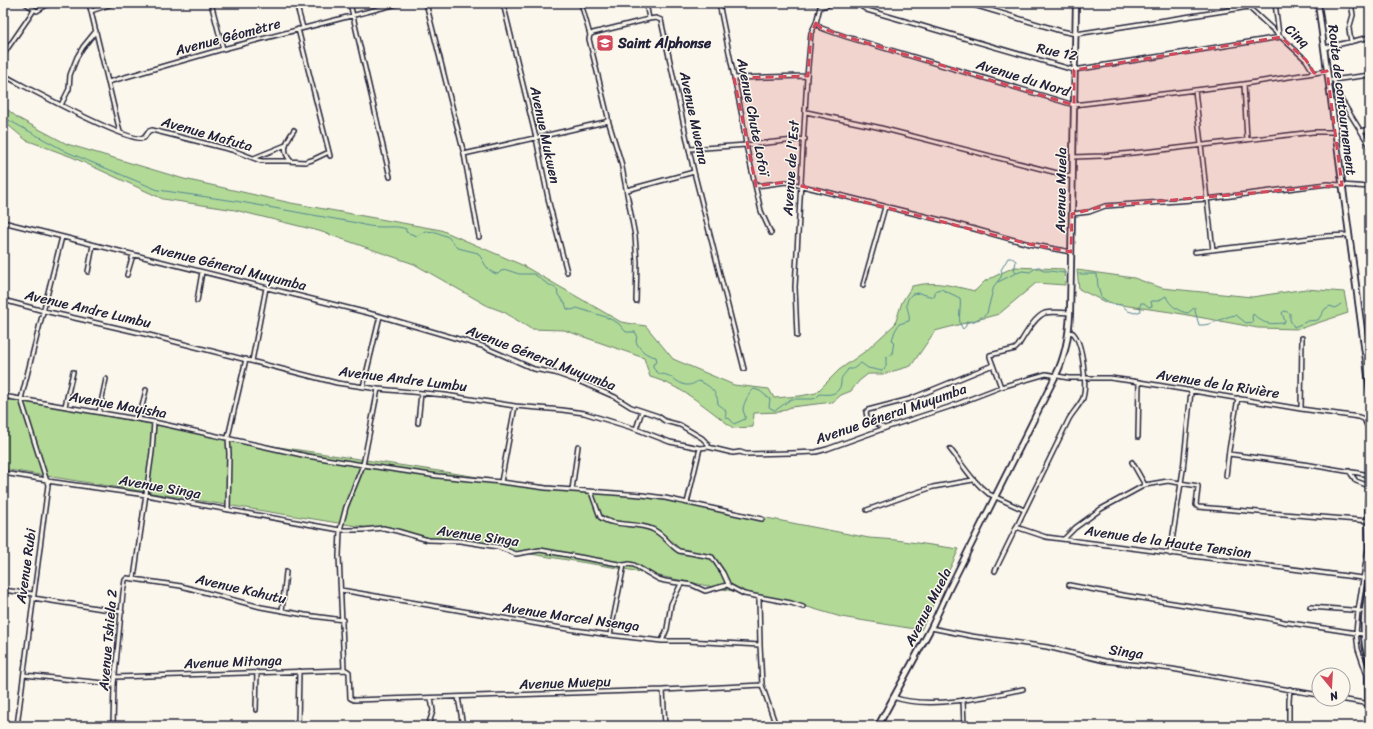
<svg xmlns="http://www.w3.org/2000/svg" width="1373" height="729" viewBox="0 0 1373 729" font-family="Sriracha,sans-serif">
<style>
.green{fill:#b2da96;stroke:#6a7e68}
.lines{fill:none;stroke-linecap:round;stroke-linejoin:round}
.stream{stroke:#568696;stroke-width:1}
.street-casing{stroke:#22223b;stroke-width:6}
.secondary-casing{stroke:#22223b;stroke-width:8}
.street{stroke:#fbf7ec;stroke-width:3}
.secondary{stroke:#fbf7ec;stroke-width:4.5}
.marked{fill:#d1495b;fill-opacity:0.2;stroke:#d1495b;stroke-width:3;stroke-dasharray:8 5;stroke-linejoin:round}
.labels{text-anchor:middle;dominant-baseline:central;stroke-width:3;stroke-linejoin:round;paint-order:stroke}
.street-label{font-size:14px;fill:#22223b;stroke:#fbf7ec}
.poi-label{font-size:14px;font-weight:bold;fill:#22223b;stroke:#fbf7ec;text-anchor:start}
</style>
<rect width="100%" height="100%" fill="#fbf7ec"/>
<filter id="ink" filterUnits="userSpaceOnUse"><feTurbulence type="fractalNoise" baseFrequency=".025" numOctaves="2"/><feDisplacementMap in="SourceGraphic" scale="8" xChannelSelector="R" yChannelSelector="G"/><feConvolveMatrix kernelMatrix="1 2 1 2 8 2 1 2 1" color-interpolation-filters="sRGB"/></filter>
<g filter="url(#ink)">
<!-- green -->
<path class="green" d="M3 106 18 118 67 144 184 179 291 203 441 230 522 265 621 322 646 326 673 359 734 385 769 389 774 398 800 396 816 393 839 370 867 350 895 324 902 302 912 286C938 280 951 286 975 291L985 281 1014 267 1064 269 1065 285 1036 283 999 314 935 331 911 366 883 374H868L859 381 851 391 841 395 833 402 791 407 779 412 754 413 753 427 733 428C708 409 682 386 650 377L644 358 564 330 531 329 504 312 488 306 414 264 319 231 235 210 163 199 72 157 26 140 3 121Z
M1077 270 1134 278 1162 288 1252 297 1306 289 1344 292 1348 313 1299 329 1258 328 1171 312 1107 303 1079 289Z
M3 397 279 447 505 481 669 499 869 538 896 540 959 549 921 630 841 617 801 605 630 570 3 469Z"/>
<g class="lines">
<!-- stream -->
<path class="stream" d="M3 117 67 152 158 190 235 201 357 223C365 226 374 227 383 227 391 227 398 226 406 229V232L417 236 425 231 436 232 448 237 458 248 478 253C484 261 487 273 498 274L501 271 507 270 519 274H534L546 283 557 289 558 295 565 303 567 309 572 310 577 308 606 317 618 323 626 332H635L637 335 636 342C641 351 646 355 656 357L657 362 653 364V368C662 378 661 372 669 376 680 382 685 390 698 381 708 384 718 392 718 404 723 408 728 409 725 417L730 419 734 424 745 419C746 414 743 414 743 409 744 402 749 393 754 389L760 391 770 399 769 407 774 410H776L791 399H813L816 398 820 394C830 395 838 395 841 384 841 381 841 379 842 377 844 374 847 372 848 369H853L861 363 868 368 882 371 886 367V358L892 354 894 341 892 340 895 331 899 324 909 321C911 310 901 305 912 294L919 293 933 297 935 296V291L937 290 941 289 960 298C962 308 956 321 963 329L966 326V321L973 322C977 318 983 318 987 313L994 286 1001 277 1002 272 1001 270 1008 258H1012L1016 261 1014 272 1017 273 1022 271 1030 272 1037 267H1040L1043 271C1051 270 1058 273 1066 273
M1079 274H1097L1098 287 1101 297 1112 304 1122 305 1128 311 1135 313 1141 311 1140 306 1141 303H1144L1149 307 1152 306 1151 301H1158L1166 296C1169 305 1179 312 1188 313L1195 307V311L1199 325C1213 326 1221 317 1236 315L1246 323 1253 322 1252 317 1253 314C1265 325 1268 324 1284 323L1285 321 1282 313 1284 311 1290 313V320L1294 327 1308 321 1318 320 1325 309 1330 306 1335 308 1341 304
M998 282 1016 273"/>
<!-- street casing -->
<g class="street-casing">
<path id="street" d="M25 3 37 11 50 3
M89 3 120 132
M211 3 223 49
M296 3 303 28
M350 3 390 177
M426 3 464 154 479 237
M503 3 536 138 549 203 567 272
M581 3 590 35 589 39 608 117V120L621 162 635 236 637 262 636 301
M646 3 649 19
M719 3 742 116 746 145 761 211 771 233
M806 3H821
M861 3 862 7 867 10 1074 70 1281 37
M967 3 1061 31 1076 34 1249 7
M1244 3 1306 60 1314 73
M1275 3 1279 35
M646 4 716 3
M820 7 834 3
M91 11 115 3
M816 23 821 28 847 37 1074 105 1244 84 1327 71
M298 29 330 156
M590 35 593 33 649 19 656 18 661 20 694 172 744 369
M1351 42 1349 29 1353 15 1351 3
M1324 48 1370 37
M3 55 34 10
M3 75C23 85 129 144 144 138L149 131 152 130 232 150 261 161H286L305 162 312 160 329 152
M734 78 805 76 807 77
M1334 79 1337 93 1370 146
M1332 80 1370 75
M108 82 223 49 401 3
M1244 84 1247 140
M61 105 69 89 70 75 77 57 83 47 96 31
M806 112 877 127 1073 177
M1361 131 1370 129
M690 149 746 145 805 139
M464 154 605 122 608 120
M1073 157 1102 156 1153 151 1313 132H1335
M254 158 286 145
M290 160C281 150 287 140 294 130
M756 186 786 182 949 222 1029 244 1071 252
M627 190 694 172
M1072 214 1089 212 1105 206 1207 199 1195 90
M3 222 380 316 482 346 534 369 555 373 583 383 615 397 631 407 658 416 665 421 680 425 702 438 708 444V447L733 453 740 452 746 454 791 453 816 452 827 449 891 426 949 407 1001 387 1046 374 1069 378H1110L1139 382 1301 409 1359 417 1364 419 1368 428 1370 429
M1213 250 1207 199 1327 184 1370 187
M1195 252 1327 236 1349 235
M88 272 93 245
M127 275 133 255
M863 285 885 207
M3 300 44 311 145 334 337 383 378 389 445 395 515 406 562 410 584 413 636 429 670 442 700 448 708 447
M197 301 202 272
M797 336 795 287 807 77 811 33 816 23 821 3
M252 361 266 288
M363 387 380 316
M1001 387 990 357V355L1015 349 1018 346C1024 337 1034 317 1045 313 1053 311 1062 313 1070 313
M3 396 154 422 307 456 363 465 438 476 501 482 546 488 642 495 665 498 762 519
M65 406 73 372
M1301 409 1302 338
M99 412 106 379
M139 419 146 390
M418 423 421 393
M884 428 867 417 866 412 868 410 910 399 993 365
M1368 428 1370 445
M636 429 642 411
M1138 437 1139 382
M950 449C963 465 972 481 989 494L1024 510
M1229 454 1310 465 1370 475
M1132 462 1145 485
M1349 471 1356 481 1369 486
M3 473 47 480
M1226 476 1229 450 1238 398
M47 481 146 495 340 530H363L383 528 397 531 428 540 460 541 498 547 516 554 540 550 624 565 629 564 634 565 658 579 665 581 692 585 705 591 727 585 744 594 791 603 803 607
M501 482 515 406
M572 490 578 446
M591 492 600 517C613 527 637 522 652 529 664 534 669 545 679 551L712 557 723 573 729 586
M687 503 700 448
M228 510 229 454 228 437 246 359
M867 510 909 495 933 487 973 480
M1016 527 1046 537 1370 579
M1064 539 1075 528 1101 509 1145 485 1168 481 1198 486V488L1196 505 1198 507 1370 521
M1170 554 1183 470 1191 391
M995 571 1069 419C1073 412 1080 405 1083 398 1087 384 1083 343 1073 333L1069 332
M134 578 152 452 154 422
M1069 585 1122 595 1267 618 1284 622 1363 634
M3 590 33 594
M341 590 561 628 610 635 662 641H687L760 645
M33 598 122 612
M759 598 760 645 762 685 776 726
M1310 607 1365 611
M282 611 286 572
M931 628 971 636 1047 647 1105 661 1172 669 1319 695
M610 635 624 565
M662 641 667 629 671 604 681 584
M344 669 339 556 340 530 346 507 363 465 378 389
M24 675 114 684
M1367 675 1358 649 1356 633 1358 611 1368 548 1367 504 1370 472
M115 677 346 670 349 672 350 698 354 700 663 690 762 685
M663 690 665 726
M458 697 463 726
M893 697C927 710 988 697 1023 689
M1340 699 1370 704
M963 700 964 726
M256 710 257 672
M17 726 48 485 21 399 62 237
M113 726 114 684 123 593 125 580 127 578 181 586 261 607 305 615 343 620
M298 726 299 671
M428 726 433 711 431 698
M1289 726V701L1290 689
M1368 726 1367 678V675L1370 673"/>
</g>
<!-- secondary casing -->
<g class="secondary-casing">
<path id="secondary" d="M1318 3 1370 390
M1370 580C1365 608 1359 635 1370 663
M878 726 931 628 949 589 1056 375C1066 355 1069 335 1070 313L1076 3"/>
</g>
<!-- street -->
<use href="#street" class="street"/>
<!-- secondary -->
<use href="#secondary" class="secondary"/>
</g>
</g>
<!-- marked area -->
<path class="marked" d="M816 23 821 28 847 37 1074 105V70L1281 37 1306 60 1314 73 1327 71 1342 185 1105 206 1072 214 1071 252 1029 244 786 182 756 186 734 78 808 76 811 33Z"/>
<!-- icons -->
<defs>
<g id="school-square" transform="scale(0.9)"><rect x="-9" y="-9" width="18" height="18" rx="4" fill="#d1495b" stroke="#fbf7ec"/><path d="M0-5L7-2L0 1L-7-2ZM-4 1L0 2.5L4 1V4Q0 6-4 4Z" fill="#fff"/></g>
</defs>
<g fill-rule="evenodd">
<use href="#school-square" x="605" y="43"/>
</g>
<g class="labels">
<!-- street labels -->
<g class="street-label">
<text transform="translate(1297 36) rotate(42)">Cinq</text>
<text transform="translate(228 37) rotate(-15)">Avenue Géomètre</text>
<text transform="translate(1057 52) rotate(12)">Rue 12</text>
<text transform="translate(1023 78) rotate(17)">Avenue du Nord</text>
<text transform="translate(1342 100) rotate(83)">Route de contournement</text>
<text transform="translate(753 117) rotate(79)">Avenue Chute Lofoï</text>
<text transform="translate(694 118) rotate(78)">Avenue Mwema</text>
<text transform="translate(207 134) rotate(16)">Avenue Mafuta</text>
<text transform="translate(545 135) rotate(78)">Avenue Mukwen</text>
<text transform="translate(791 168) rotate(-86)">Avenue de l'Est</text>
<text transform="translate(1061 190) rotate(-89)">Avenue Muela</text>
<text transform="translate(229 267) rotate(14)">Avenue Géneral Muyumba</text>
<text transform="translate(88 309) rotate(13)">Avenue Andre Lumbu</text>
<text transform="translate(541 358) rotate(21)">Avenue Géneral Muyumba</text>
<text transform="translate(403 379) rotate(7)">Avenue Andre Lumbu</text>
<text transform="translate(1218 384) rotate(9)">Avenue de la Rivière</text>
<text transform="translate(118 405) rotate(10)">Avenue Mayisha</text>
<text transform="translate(891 414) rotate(-19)">Avenue Géneral Muyumba</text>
<text transform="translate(160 487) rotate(10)">Avenue Singa</text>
<text transform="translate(478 536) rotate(8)">Avenue Singa</text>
<text transform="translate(1168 542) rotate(8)">Avenue de la Haute Tension</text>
<text transform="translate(26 566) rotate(-82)">Avenue Rubi</text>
<text transform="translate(241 589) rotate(13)">Avenue Kahutu</text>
<text transform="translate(928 607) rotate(-63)">Avenue Muela</text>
<text transform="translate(571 617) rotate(8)">Avenue Marcel Nsenga</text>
<text transform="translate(108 640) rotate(-85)">Avenue Tshiela 2</text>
<text transform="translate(1126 652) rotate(8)">Singa</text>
<text transform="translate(233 662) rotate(-2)">Avenue Mitonga</text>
<text transform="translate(565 683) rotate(-2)">Avenue Mwepu</text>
</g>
<!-- poi labels -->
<g class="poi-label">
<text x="618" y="43">Saint Alphonse</text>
</g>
</g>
<!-- margin -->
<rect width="1373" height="729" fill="none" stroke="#fbf7ec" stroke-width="16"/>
<rect x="8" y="8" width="1357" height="713" fill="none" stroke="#22223b" stroke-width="1.5" filter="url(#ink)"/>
<!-- north arrow -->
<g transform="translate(1331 687) rotate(162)"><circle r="19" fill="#fbf7ec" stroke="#a4a2a5"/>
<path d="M0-3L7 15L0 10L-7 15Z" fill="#d1495b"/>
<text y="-6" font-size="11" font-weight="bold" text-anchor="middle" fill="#22223b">N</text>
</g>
</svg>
